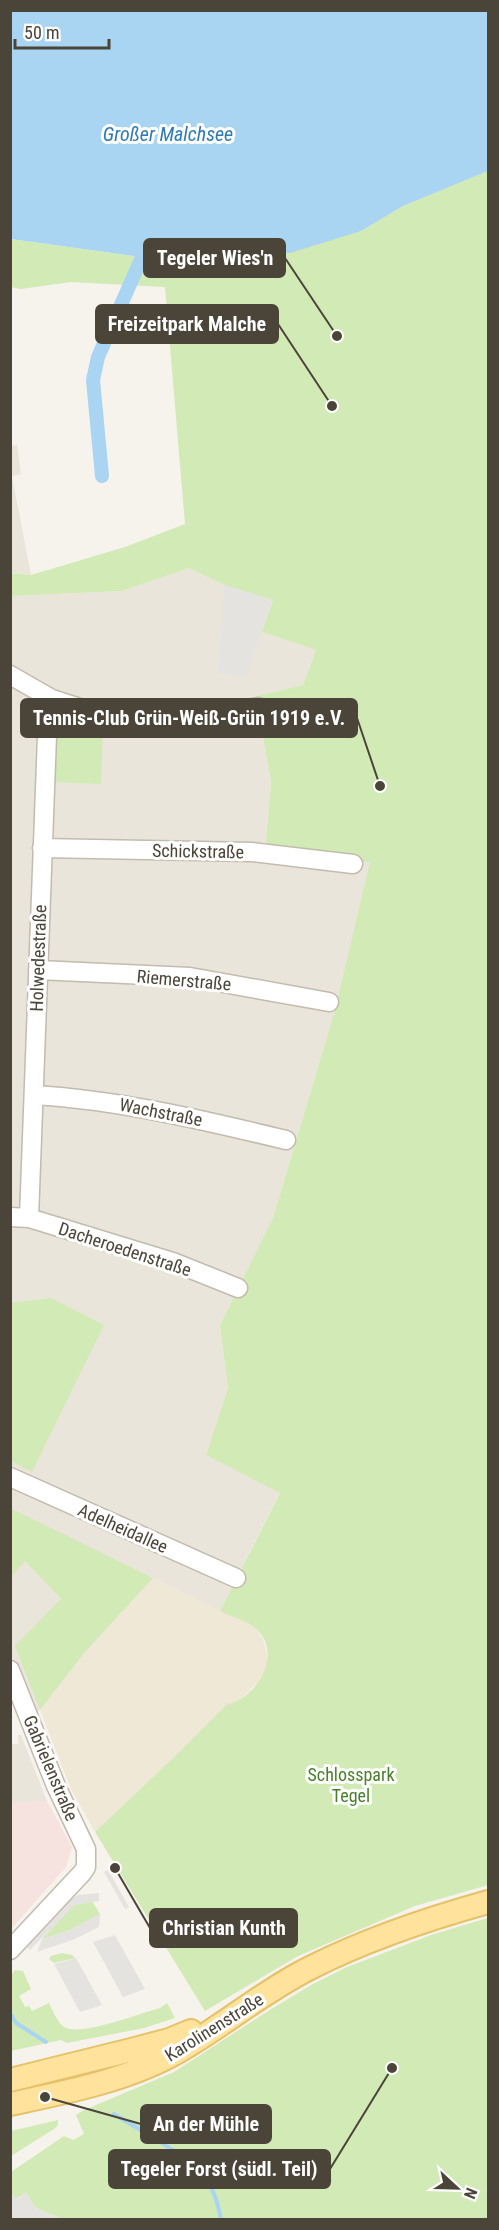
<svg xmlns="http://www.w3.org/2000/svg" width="499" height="2230" viewBox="0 0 499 2230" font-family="'Roboto Condensed',sans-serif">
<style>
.residential{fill:#eae5da}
.education{fill:#efe8d6}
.medical{fill:#f6e3e0}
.green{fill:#d2eab5}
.parking{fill:#e5e3e0}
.water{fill:#a9d4f2}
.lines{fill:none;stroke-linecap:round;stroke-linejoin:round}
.stream{stroke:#a9d4f2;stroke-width:4}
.canal{stroke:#a9d4f2;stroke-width:14}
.minor-casing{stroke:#c2bbae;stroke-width:21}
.major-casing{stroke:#e6c16a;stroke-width:26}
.minor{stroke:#fff;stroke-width:18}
.major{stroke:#ffe39c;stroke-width:22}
.labels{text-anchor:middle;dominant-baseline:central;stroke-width:6;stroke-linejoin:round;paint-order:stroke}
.street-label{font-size:18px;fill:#4b4439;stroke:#fff}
.park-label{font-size:18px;fill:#4a7f2a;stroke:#fff}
.water-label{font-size:20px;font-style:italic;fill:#2e7ab2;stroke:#fff}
.leader{fill:none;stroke:#4b4439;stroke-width:2}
.callout-dot{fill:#4b4439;stroke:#fff;stroke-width:2}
.callout{fill:#4b4439;stroke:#4b4439;stroke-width:2}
.callout-label{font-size:20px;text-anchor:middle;font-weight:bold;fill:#fff}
</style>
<rect width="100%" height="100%" fill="#f6f3ec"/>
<!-- residential -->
<path class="residential" d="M17 445 21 474 12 476 31 575 11 573 10 446Z
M189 568 224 585 273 600 262 632 316 650 303 685 256 696 271 782 265 851 371 861 335 1010 273 1218 220 1325 228 1388 206 1455 280 1492 220 1611 153 1578 85 1652 38 1712 29 1716 11 1670V596L122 591Z
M18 1735H21L47 1801 11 1803V1744H18Z"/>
<!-- education -->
<path class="education" d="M153 1578 254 1626 263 1639 267 1654 268 1667 262 1679 236 1703 226 1705 172 1759 95 1832 71 1789 40 1710 85 1652Z"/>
<!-- medical -->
<path class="medical" d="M47 1801 72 1847 66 1867 11 1929V1803Z"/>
<!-- green -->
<path class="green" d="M488 171V1885L415 1906 298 1956 205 2011 95 1832 172 1759 226 1705C258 1698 285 1652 254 1627 245 1620 230 1616 220 1611L280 1493 206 1455 228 1388 220 1325 273 1218 335 1010 370 862 265 852 271 782 256 696 303 685 316 650 262 632 273 600 224 585 189 568 122 591 11 596V573L31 575 125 547 185 524 165 287 71 282 21 289 11 287 10 239 163 260 210 255 361 231 403 206Z
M57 711 65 712 67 717 103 725 101 784 52 782 54 715Z
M51 1298 104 1325 32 1472 11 1461V1303Z
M10 1508 153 1578 85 1652 40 1710 15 1646 61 1599 25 1561 11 1576Z
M92 1901 100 1914 68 1931 42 1939 70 1908 75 1904Z
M488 1918V2219H62L36 2208 26 2193 15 2199 11 2192V2172L64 2136 73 2140 84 2134 76 2115 82 2111 174 2072 265 2013 311 1985 347 1967 434 1934Z
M62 1953 72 1955 75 1958 54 1963 49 1959 51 1956Z
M15 1970 23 1971 31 1989 19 1996 25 2007 29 2006 32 2011 49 2003C53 2011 57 2022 64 2027 80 2037 141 2013 160 2008L167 2003 175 2018 144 2028 67 2043 61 2040 11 2051V1975Z
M58 2120V2125L54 2129 11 2156V2131Z"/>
<!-- parking -->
<path class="parking" d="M224 585 273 600 246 677 218 673Z
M108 1870 129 1907 125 1909 104 1872Z
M99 1893V1901L75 1905 30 1950 27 1947 70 1900 78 1895Z
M100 1914 99 1927 73 1940 37 1952 42 1939 68 1931Z
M115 1935 145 1989 123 1997 93 1942Z
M76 1958 102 2005 80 2012 54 1964Z
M10 2192 16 2199 26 2193 36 2208 62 2219H11Z"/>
<!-- water -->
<path class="water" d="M10 11H488V171L403 206 361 231 290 253 210 255 163 260 11 239Z"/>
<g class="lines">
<!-- stream -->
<path class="stream" d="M10 2013 16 2023 46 2042
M114 2114C142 2132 181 2151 203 2176 214 2188 218 2204 221 2220"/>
<!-- canal -->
<path class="canal" d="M102 476 93 380 98 357 142 257"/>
<!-- minor casing -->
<g class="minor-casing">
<path id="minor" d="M10 675 52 699 80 708 110 715 195 719 258 707
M42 848 252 852 353 864
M38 970 190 977 329 1002
M34 1095C119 1100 203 1120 286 1140
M10 1217 29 1218 173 1262 238 1288
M29 1218 48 709 52 699
M10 1477 236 1578
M10 1670 56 1786 86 1849V1867L82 1873 10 1950"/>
</g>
<!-- major casing -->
<g class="major-casing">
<path id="major" d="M10 2080 131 2050 169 2040 191 2031
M10 2104C67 2092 129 2080 179 2051 224 2025 264 1991 310 1968 367 1939 427 1919 488 1902"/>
</g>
<!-- minor -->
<use href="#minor" class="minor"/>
<!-- major -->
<use href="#major" class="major"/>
</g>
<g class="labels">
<!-- street labels -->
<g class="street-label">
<text transform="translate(198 851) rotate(1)">Schickstraße</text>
<text transform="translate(38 958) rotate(-88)">Holwedestraße</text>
<text transform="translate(184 980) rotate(5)">Riemerstraße</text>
<text transform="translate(161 1112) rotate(11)">Wachstraße</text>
<text transform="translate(125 1249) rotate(18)">Dacheroedenstraße</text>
<text transform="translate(123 1528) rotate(24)">Adelheidallee</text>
<text transform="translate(51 1768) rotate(67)">Gabrielenstraße</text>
<text transform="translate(214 2027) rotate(-32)">Karolinenstraße</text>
</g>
<!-- park labels -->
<g class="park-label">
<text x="351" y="1774">Schlosspark<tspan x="351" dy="21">Tegel</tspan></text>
</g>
<!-- water labels -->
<g class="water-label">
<text x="168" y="134">Großer Malchsee</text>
</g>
</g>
<!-- callouts -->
<path class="leader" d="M337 336L285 258M332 406L278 324M380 786L357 718M115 1868L150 1928M45 2097L141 2124M392 2068L330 2169"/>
<g class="callout-dot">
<circle cx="337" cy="336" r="6"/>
<circle cx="332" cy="406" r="6"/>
<circle cx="380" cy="786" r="6"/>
<circle cx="115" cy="1868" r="6"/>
<circle cx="45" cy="2097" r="6"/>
<circle cx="392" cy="2068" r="6"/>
</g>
<g class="callout">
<rect x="144" y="239" width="141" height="38" rx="6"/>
<rect x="96" y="305" width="182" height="38" rx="6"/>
<rect x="21" y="699" width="336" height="38" rx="6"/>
<rect x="150" y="1909" width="147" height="38" rx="6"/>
<rect x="141" y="2105" width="130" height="38" rx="6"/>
<rect x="109" y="2150" width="221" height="38" rx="6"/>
</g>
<g class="callout-label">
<text x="215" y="265">Tegeler Wies'n</text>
<text x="187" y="331">Freizeitpark Malche</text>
<text x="189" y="725">Tennis-Club Grün-Weiß-Grün 1919 e.V.</text>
<text x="224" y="1935">Christian Kunth</text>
<text x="206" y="2131">An der Mühle</text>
<text x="219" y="2176">Tegeler Forst (südl. Teil)</text>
</g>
<!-- border -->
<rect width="499" height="2230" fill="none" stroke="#4b4439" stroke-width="24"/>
<!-- north arrow -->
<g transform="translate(457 2188) rotate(112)" stroke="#ffffff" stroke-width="4.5" paint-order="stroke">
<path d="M0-4.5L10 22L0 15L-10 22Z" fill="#4b4439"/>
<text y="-9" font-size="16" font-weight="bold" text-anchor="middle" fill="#4b4439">N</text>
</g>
<!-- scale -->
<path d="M15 39v9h94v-9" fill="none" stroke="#4b4439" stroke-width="3"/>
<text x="24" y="39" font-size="18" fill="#4b4439" stroke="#ffffff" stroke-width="4.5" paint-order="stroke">50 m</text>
</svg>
